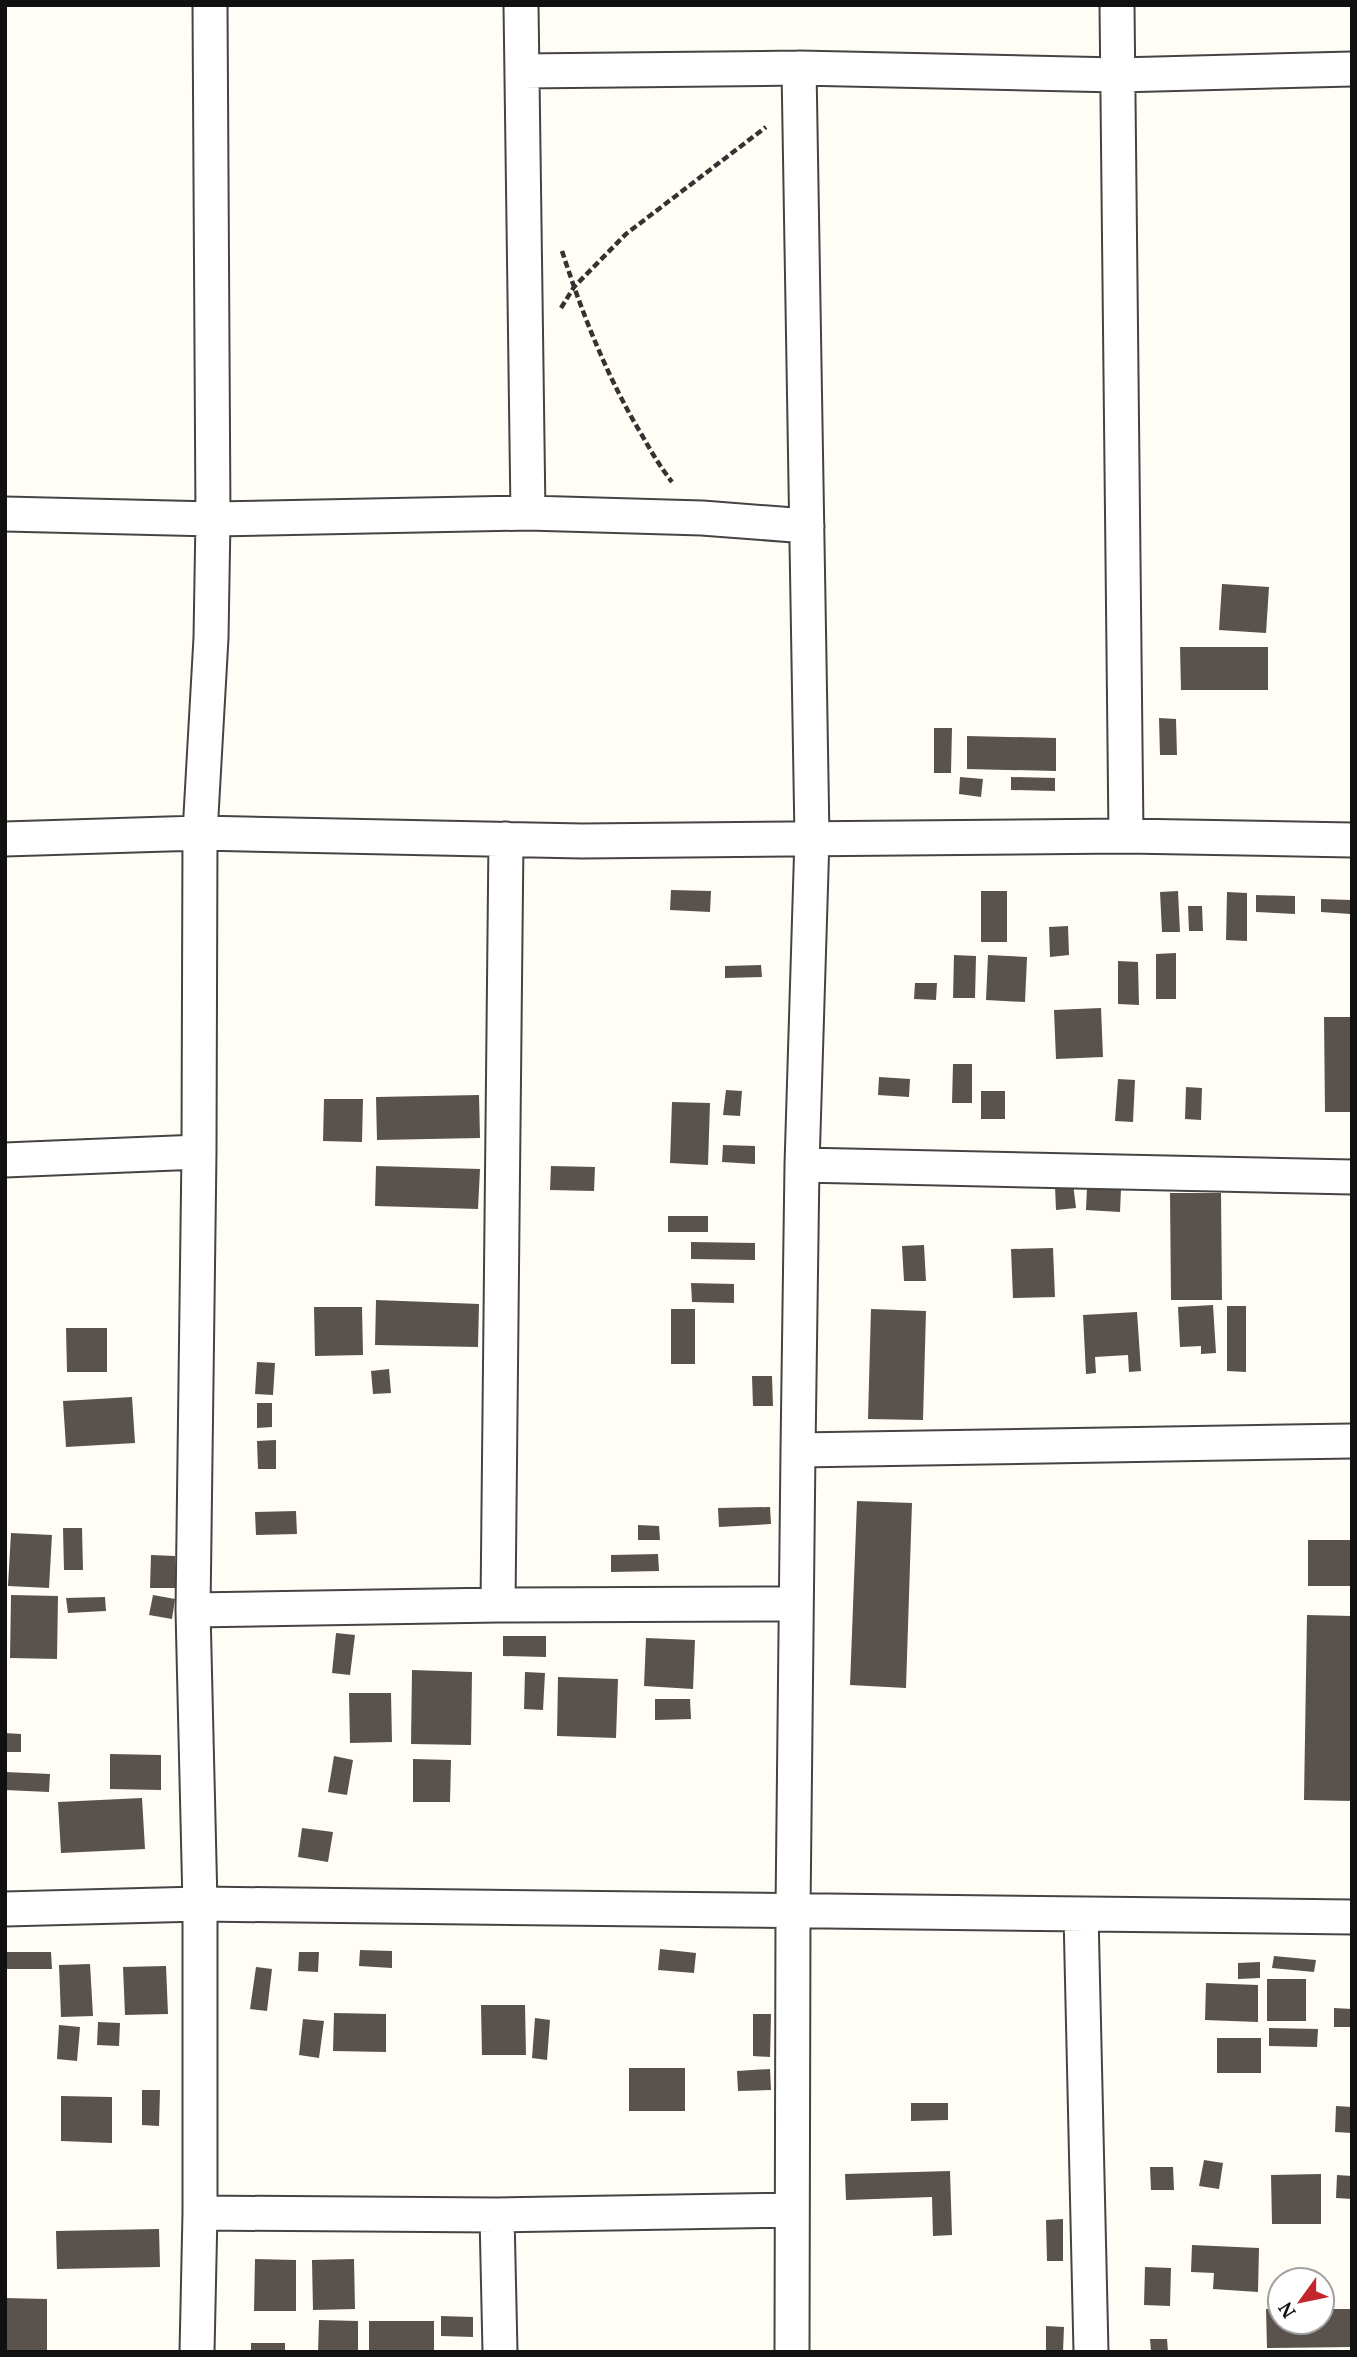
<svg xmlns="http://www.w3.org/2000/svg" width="1357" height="2357" viewBox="0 0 1357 2357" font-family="'PT Serif',serif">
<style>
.building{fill:#5a524d}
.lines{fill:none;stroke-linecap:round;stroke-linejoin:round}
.minor-casing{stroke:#444;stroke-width:37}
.path{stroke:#333;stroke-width:4.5;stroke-dasharray:7 3.5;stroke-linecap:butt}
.minor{stroke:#fff;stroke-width:33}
</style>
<rect width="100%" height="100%" fill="#fffdf5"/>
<!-- building -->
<path class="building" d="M1222 584 1269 587 1266 633 1219 630Z
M1180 647H1268V690H1181Z
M1159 718 1176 719 1177 755H1160Z
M934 728H952L951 773H934Z
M967 736 1056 738V771L967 769Z
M960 777 983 779 981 797 959 794Z
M1011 777 1055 778V791L1011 790Z
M671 890 711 891 710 912 670 910Z
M981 891H1007V942H981Z
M1178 891 1180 932H1162L1160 892Z
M1227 892 1247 893V941L1226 940Z
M1256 895 1295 896V914L1256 912Z
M1321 899 1351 900 1350 914 1321 912Z
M1188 906H1202L1203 931H1189Z
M1068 926 1069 955 1050 957 1049 927Z
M1176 953V999H1156V954Z
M954 955 976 956 975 998H953Z
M988 955 1027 957 1025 1002 986 1000Z
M1118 961 1138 962 1139 1005 1118 1004Z
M761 965 762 977 725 978V966Z
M915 983H937L936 1000 914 999Z
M1101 1008 1103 1057 1056 1059 1054 1010Z
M1324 1017H1352V1112H1325Z
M953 1064H972V1103H952Z
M879 1077 910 1079 909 1097 878 1095Z
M1118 1079 1135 1080 1133 1122 1115 1121Z
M1186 1087 1202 1088 1201 1120 1185 1119Z
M726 1090 742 1091 740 1116 723 1115Z
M981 1091H1005V1119H981Z
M479 1095 480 1138 377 1140 376 1097Z
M324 1099H363L362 1142 323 1141Z
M672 1102 710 1103 708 1165 670 1163Z
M723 1145 755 1146V1164L722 1162Z
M376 1166 480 1169 478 1209 375 1206Z
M551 1166 595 1167 594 1191 550 1190Z
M1073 1184 1076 1208 1056 1210 1055 1186Z
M1087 1187 1121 1189 1120 1212 1086 1210Z
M1170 1193H1221L1222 1300H1171Z
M668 1216H708V1232H668Z
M691 1242 755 1243V1260L691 1259Z
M924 1245 926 1281H904L902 1246Z
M1053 1248 1055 1297 1013 1298 1011 1249Z
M691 1283 734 1284V1303L692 1302Z
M376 1300 479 1304 478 1347 375 1345Z
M1213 1305 1216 1353 1201 1354V1346L1180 1347 1178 1307Z
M1227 1306H1246V1372L1227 1371Z
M314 1307H362L363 1355 315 1356Z
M671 1309H695V1364H671Z
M871 1309 926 1311 923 1420 868 1419Z
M1137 1312 1141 1371 1129 1372 1128 1355 1095 1357 1096 1373 1086 1374 1083 1315Z
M66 1328H107V1372H67Z
M257 1362 275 1363 273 1395 255 1394Z
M389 1369 391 1393 373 1394 371 1371Z
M752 1376H772L773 1406H753Z
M132 1397 135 1443 66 1447 63 1401Z
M257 1403H272V1427L257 1428Z
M276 1440V1469H258L257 1441Z
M857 1501 912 1503 906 1688 850 1685Z
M770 1507 771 1524 719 1527 718 1508Z
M296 1511 297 1534 256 1535 255 1512Z
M638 1525 659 1526 660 1540H638Z
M63 1528H82L83 1570H64Z
M11 1533 52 1535 49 1588 8 1586Z
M1308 1540H1352V1586H1308Z
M658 1554 659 1571 611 1572V1555Z
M151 1555 175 1556V1588H150Z
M11 1595 58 1596 57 1659 10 1658Z
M153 1595 175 1599 172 1619 149 1615Z
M105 1597 106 1611 68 1613 66 1598Z
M1307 1615 1352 1616V1801L1304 1800Z
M336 1633 355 1635 350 1675 332 1673Z
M503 1636H546V1657L503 1656Z
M646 1638 695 1640 693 1689 644 1686Z
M412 1670 472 1672 471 1745 411 1744Z
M525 1672 545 1673 543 1710 524 1709Z
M558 1677 618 1679 616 1738 557 1736Z
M349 1693H391L392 1742 350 1743Z
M655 1699H690L691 1719 655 1720Z
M5 1733 21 1734V1752H5Z
M110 1754 161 1755V1790L110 1789Z
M334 1756 353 1760 347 1795 328 1792Z
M413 1759 451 1760 450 1802H413Z
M5 1772 50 1774 49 1792 5 1790Z
M142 1798 145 1849 61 1853 58 1802Z
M302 1828 333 1832 328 1862 298 1857Z
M660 1949 696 1953 694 1973 658 1970Z
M360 1950 392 1951V1968L359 1966Z
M5 1952H51L52 1969H5Z
M299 1952H319L318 1972 298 1971Z
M1274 1956 1316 1960 1314 1972 1272 1968Z
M1260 1962V1978L1238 1979V1963Z
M90 1964 93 2016 61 2017 59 1965Z
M166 1966 168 2014 125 2015 123 1967Z
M256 1967 272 1969 267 2011 250 2009Z
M1267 1979H1306V2021H1267Z
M1206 1983 1258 1985V2022L1205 2020Z
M481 2005H525L526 2055H482Z
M1334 2008 1352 2009V2027H1334Z
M334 2013 386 2014V2052L333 2051Z
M753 2014H771L770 2057 753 2056Z
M535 2018 550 2020 547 2060 532 2058Z
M303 2019 324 2021 319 2058 299 2055Z
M98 2022 120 2023 119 2046 97 2045Z
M59 2025 80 2027 77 2061 57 2059Z
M1269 2028 1318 2029 1317 2047 1269 2046Z
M1217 2038H1261V2073H1217Z
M629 2068H685V2111H629Z
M770 2069 771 2090 738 2091 737 2071Z
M142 2090H160L159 2126 142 2125Z
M61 2096 112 2097V2143L61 2141Z
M911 2103H948V2120L911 2121Z
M1336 2106 1352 2107V2133L1335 2132Z
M1204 2160 1223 2163 1219 2189 1199 2186Z
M1150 2167H1173L1174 2190H1151Z
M950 2171 952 2235 933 2236 932 2197 846 2200 845 2174Z
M1321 2174V2224H1272L1271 2175Z
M1337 2175 1352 2176V2199L1336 2198Z
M1063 2219V2261H1047L1046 2220Z
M159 2229 160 2267 57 2269 56 2231Z
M1192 2245 1259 2248 1258 2292 1213 2289 1214 2273 1191 2272Z
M255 2259 296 2260V2311H254Z
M354 2259 355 2309 313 2310 312 2260Z
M1145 2267 1171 2268 1170 2306 1144 2305Z
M5 2298 47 2299V2352H5Z
M1266 2309H1280V2322H1322V2309H1352V2347L1267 2348Z
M441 2316 473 2317V2337L441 2336Z
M319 2320 358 2321V2352H318Z
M369 2321H434V2352H369Z
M1046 2326 1064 2327 1063 2352H1046Z
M1150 2339H1167L1168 2352H1151Z
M251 2343H285V2352H251Z"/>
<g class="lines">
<!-- minor casing -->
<g class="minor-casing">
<path id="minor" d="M521 5 528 513
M1117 5 1126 836
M522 71 799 68 1118 75 1352 69
M5 514 213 519 528 513 702 518 807 526
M5 839 200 833 582 841 1126 836 1352 840
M5 1160 199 1152
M802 1165 1352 1177
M798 1450 1352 1441
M498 1605 506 839
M193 1610 498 1605 796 1604
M5 1909 200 1904 1352 1917
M1081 1914 1091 2352
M200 2213 497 2215 791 2210
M497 2215 500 2352
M197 2352 200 2213V1904L193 1610 199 1152 200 833 211 638 213 519 210 5
M792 2352 793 1911 798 1450 802 1165 812 838 799 68"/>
</g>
<!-- path -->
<path class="path" d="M562 251C583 316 608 379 643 437 652 453 661 468 672 482
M561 308 574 287 626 234 766 127"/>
<!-- minor -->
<use href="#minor" class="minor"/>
</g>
<!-- border -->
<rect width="1357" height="2357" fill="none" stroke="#111111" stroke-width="14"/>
<!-- north arrow -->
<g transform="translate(1301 2301) rotate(237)"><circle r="33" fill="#ffffff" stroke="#a0a0a0" stroke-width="2"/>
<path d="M0-5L12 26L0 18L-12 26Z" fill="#c4262e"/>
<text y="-10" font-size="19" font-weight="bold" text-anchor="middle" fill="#111111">N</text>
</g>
</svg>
